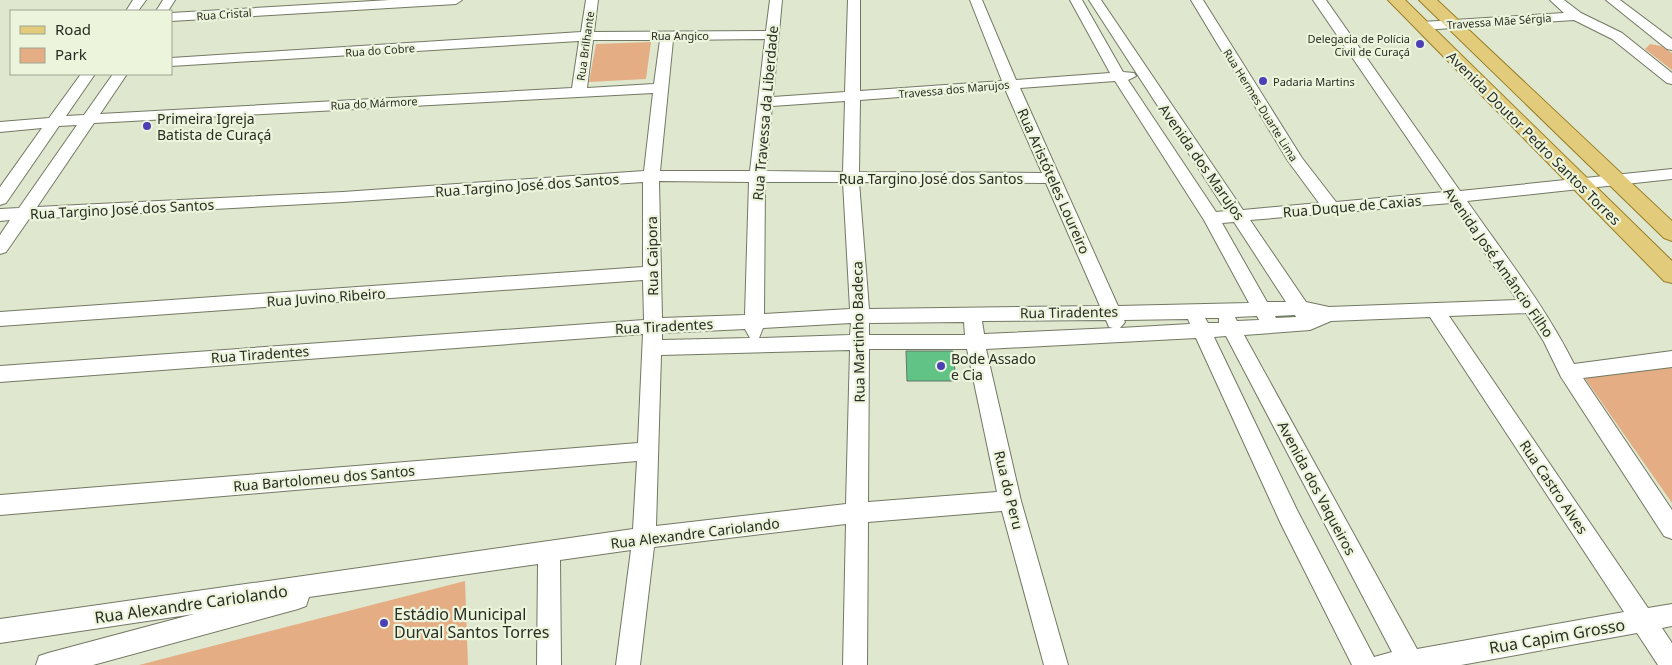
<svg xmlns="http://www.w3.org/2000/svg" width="1672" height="665" viewBox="0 0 1672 665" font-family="'Noto Sans',sans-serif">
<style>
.green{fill:#e4ad83}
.building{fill:#61c386;stroke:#617667}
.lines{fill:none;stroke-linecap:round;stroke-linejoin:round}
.minor-casing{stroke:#727963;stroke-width:2}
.major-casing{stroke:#977e25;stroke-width:2}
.minor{fill:#fff;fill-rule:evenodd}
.major{fill:#e3cb7c;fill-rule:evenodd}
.poi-dot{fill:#4d3fb6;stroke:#ecf4dc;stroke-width:2}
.labels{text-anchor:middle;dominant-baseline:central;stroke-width:4.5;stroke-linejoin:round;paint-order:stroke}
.far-street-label{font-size:11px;fill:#2a2d24;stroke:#ecf4dc}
.far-poi-label{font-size:11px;fill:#2a2d24;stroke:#ecf4dc;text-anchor:end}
.street-label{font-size:14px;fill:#2a2d24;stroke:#ecf4dc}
.poi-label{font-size:14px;fill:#2a2d24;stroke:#ecf4dc;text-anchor:start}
.near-street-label{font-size:16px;fill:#2a2d24;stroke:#ecf4dc}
.near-poi-label{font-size:16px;fill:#2a2d24;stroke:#ecf4dc;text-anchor:start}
</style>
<rect width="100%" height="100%" fill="#dfe7cf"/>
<!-- green -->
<path class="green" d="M651 42 646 79 589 82 596 44Z
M1650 44 1661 46 1672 53V70L1645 49Z
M1672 367V503L1584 377Z
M465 581 468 665H139Z"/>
<!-- building -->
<path class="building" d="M906 351H953L956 381H907Z"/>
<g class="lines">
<!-- minor casing -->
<g class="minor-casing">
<path id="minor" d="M133 0H146L138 11H126Z
M163 0H175L168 11H156Z
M390 0H462L456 4 171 21V13Z
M586 0H598L594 32 766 31 770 0H782L773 97 845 92 848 0H860V91L1002 81 970 0H982L1016 80 1110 73 1070 0H1082L1123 72 1134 73 1136 76 1128 80 1216 212 1226 211 1089 0H1101L1243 210 1319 203 1288 161 1191 0H1203L1302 158 1336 202 1444 192 1313 0H1326L1460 191 1672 169V179L1467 201C1504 254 1545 306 1574 364L1672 351V367L1583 378 1672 510V539L1664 536 1561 377 1544 342 1526 313 1449 316 1648 608 1672 604V626L1662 628 1672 643V665H1658L1637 633 1461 665H1352L1281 524 1196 338 986 349 1021 501 1068 665H1044L1002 511 868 522 867 665H843L846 524 654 547 640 665H616L631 550 560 560 561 665H537L538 564 309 597 306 606 298 609 93 665H36L39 656 48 653 194 614 0 643V619L633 529 637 461 0 515V495L638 443 643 334 0 382V366L644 320 643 280 0 326V312L643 267V182L343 202 29 219 6 252 0 254V235L10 220 0 221V209L19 208 77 125 59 126 6 203 0 205V187L42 128 0 132V122L49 118 81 74H95L66 116 84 115 113 74H127L100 114 572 88 579 41 171 66V58L581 32ZM765 39 750 171H660L673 40ZM593 40H660L654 84 587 88ZM1115 81 1204 220 1249 303 1118 306 1020 88ZM1005 89 1042 173 859 172 860 100ZM653 93 644 171 343 192 37 207 94 123ZM845 101 843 172 766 171 772 106ZM659 181 749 182 745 315 662 318ZM765 182H843L850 309 764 314ZM859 182 1046 183 1100 306 869 309ZM1451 203 1517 300 1329 307 1306 302 1250 220ZM1234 222 1286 302H1267L1222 223ZM1295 315 1296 317 1276 318 1275 316ZM1257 316 1259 320 1237 321 1235 317ZM1430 317 1624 612 1417 649 1244 335 1310 330 1331 321ZM1205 318H1219V323H1208ZM1188 319 1190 324 1120 328 1125 322 1124 320ZM1106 320 1109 327 1113 328 984 334 982 321ZM964 322 965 335H869V323ZM851 323 850 335 759 338 763 328ZM745 329 750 338 662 340V333ZM1226 336 1392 652 1374 657 1297 510 1214 337ZM869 349H967L997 492 868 502ZM850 350 846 504 656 526 661 355Z
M1550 0H1564L1581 13 1622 33 1672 73V84L1667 83 1612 39 1574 20 1422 30 1415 26 1422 22 1564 13Z
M1606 0H1620L1672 39V50L1667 49Z"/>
</g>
<!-- major casing -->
<g class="major-casing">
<path id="major" d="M1388 0H1405L1672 261V283L1664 281Z
M1419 0H1437L1672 221V241L1664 238Z"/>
</g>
<!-- minor -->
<use href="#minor" class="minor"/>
<!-- major -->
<use href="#major" class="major"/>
</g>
<!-- markers -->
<g class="poi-dot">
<circle cx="1420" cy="44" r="5"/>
<circle cx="1263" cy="81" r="5"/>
<circle cx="147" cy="126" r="5"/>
<circle cx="941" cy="366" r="5"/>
<circle cx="384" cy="623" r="5"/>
</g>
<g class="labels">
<!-- far-street labels -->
<g class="far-street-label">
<text transform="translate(224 14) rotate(-4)">Rua Cristal</text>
<text transform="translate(1499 21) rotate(-4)">Travessa Mãe Sérgia</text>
<text x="680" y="35">Rua Angico</text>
<text transform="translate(585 46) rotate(-82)">Rua Brilhante</text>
<text transform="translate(380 50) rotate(-4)">Rua do Cobre</text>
<text transform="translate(954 89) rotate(-5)">Travessa dos Marujos</text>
<text transform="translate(374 103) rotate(-3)">Rua do Mármore</text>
<text transform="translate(1261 105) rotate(58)">Rua Hermes Duarte Lima</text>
</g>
<!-- far-poi labels -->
<g class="far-poi-label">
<text x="1410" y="38">Delegacia de Polícia<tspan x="1410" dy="13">Civil de Curaçá</tspan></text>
<text x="1273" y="81" text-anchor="start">Padaria Martins</text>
</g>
<!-- street labels -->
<g class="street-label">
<text transform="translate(765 113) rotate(-85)">Rua Travessa da Liberdade</text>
<text transform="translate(1534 138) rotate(45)">Avenida Doutor Pedro Santos Torres</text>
<text transform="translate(1202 162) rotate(55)">Avenida dos Marujos</text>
<text x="931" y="178">Rua Targino José dos Santos</text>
<text transform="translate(1054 181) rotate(66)">Rua Aristóteles Loureiro</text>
<text transform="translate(527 185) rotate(-4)">Rua Targino José dos Santos</text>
<text transform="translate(1352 206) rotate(-5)">Rua Duque de Caxias</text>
<text transform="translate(122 209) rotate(-3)">Rua Targino José dos Santos</text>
<text transform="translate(652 256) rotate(-91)">Rua Caipora</text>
<text transform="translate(1499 262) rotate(55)">Avenida José Amâncio Filho</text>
<text transform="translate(326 297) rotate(-4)">Rua Juvino Ribeiro</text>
<text transform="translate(1069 312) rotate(-1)">Rua Tiradentes</text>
<text transform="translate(664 326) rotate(-3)">Rua Tiradentes</text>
<text transform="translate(858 332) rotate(-91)">Rua Martinho Badeca</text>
<text transform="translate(260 354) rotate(-4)">Rua Tiradentes</text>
<text transform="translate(324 478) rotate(-5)">Rua Bartolomeu dos Santos</text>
<text transform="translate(1554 487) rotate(56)">Rua Castro Alves</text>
<text transform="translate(1317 488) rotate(62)">Avenida dos Vaqueiros</text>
<text transform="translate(1009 490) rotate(76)">Rua do Peru</text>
<text transform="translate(695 533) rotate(-7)">Rua Alexandre Cariolando</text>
</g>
<!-- poi labels -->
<g class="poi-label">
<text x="157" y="118">Primeira Igreja<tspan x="157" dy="16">Batista de Curaçá</tspan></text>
<text x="951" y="358">Bode Assado<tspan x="951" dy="16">e Cia</tspan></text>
</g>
<!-- near-street labels -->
<g class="near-street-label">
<text transform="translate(191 604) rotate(-8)">Rua Alexandre Cariolando</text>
<text transform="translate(1557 636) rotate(-10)">Rua Capim Grosso</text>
</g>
<!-- near-poi labels -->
<g class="near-poi-label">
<text x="394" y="614">Estádio Municipal<tspan x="394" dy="18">Durval Santos Torres</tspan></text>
</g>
</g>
<!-- legend -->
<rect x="10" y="10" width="162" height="65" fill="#ecf4dc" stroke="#9ea492"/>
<rect x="20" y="26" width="25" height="8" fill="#e3cb7c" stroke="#9ea492"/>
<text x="55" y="35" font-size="15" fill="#2a2d24">Road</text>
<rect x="20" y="48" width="25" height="15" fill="#e4ad83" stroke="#9ea492"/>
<text x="55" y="60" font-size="15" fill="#2a2d24">Park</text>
</svg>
